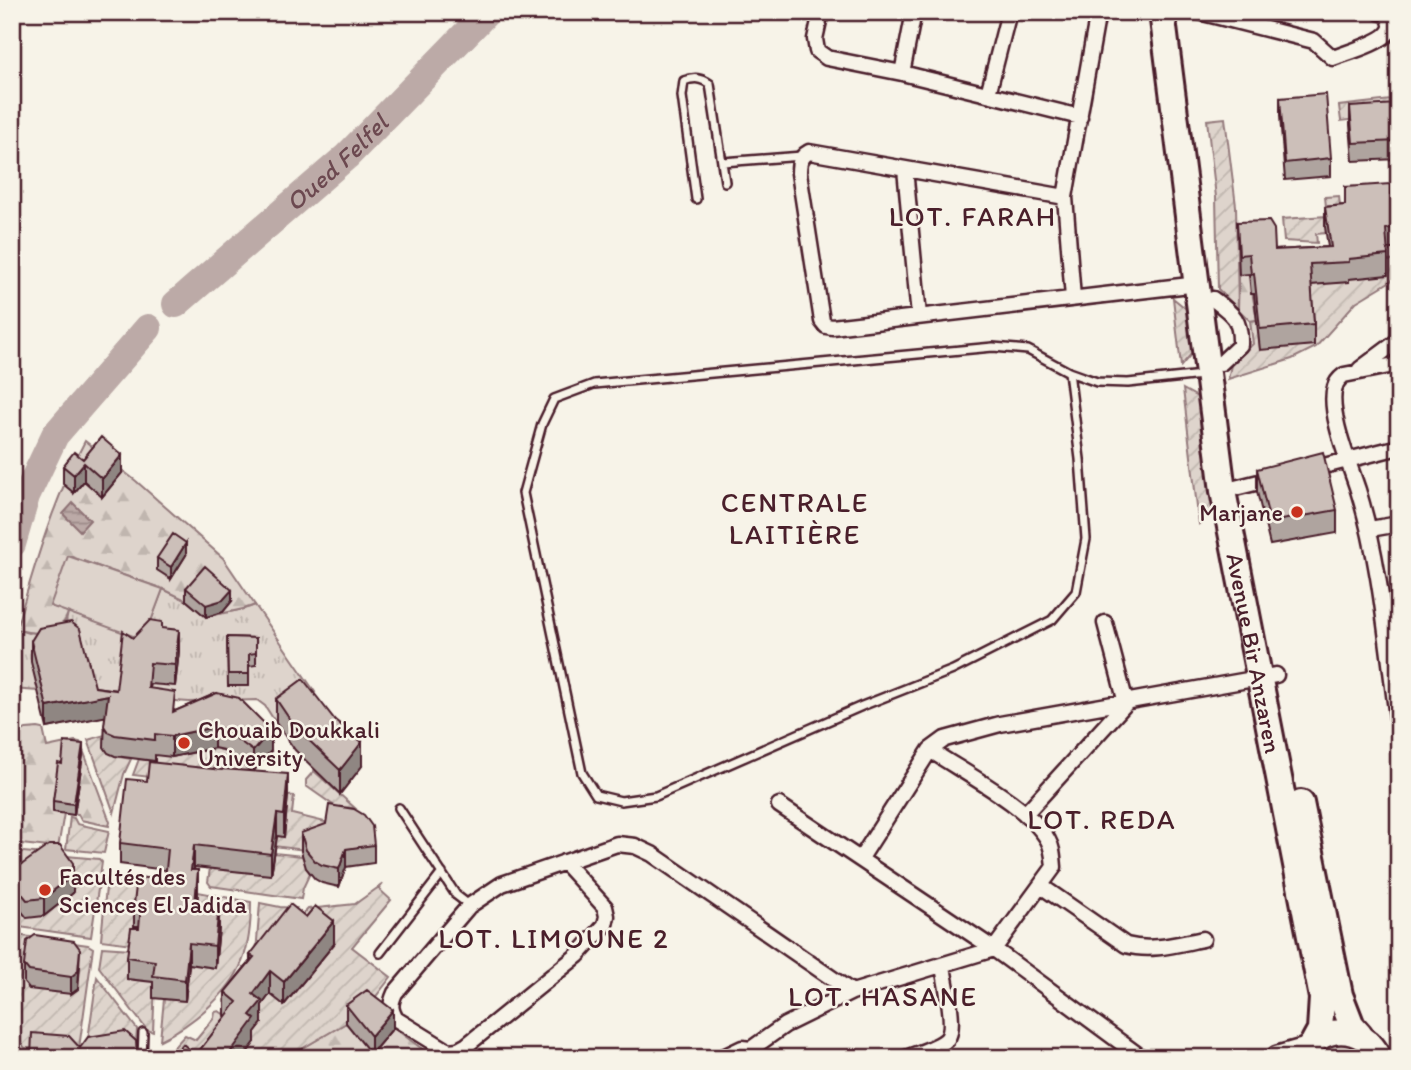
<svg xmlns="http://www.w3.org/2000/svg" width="1411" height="1070" viewBox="0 0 1411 1070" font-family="Itim,sans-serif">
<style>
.grass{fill:url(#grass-tufts);stroke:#947a7c;stroke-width:2}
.forest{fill:url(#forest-firs);stroke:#947a7c;stroke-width:2}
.garden{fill:url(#garden-furrows);stroke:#947a7c;stroke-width:2}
.pitch{fill:#ded4cc;stroke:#947a7c;stroke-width:2}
.water{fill:url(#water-rules);stroke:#8e7275;stroke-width:2}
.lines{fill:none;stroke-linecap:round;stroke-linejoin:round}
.river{stroke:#bcaaa7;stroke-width:28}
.service-casing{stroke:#4a1f2b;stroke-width:12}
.minor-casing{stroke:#4a1f2b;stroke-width:19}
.primary-casing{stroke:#4a1f2b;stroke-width:28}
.trunk-casing{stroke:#4a1f2b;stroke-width:30}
.service{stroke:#f7f3e8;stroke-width:7}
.minor{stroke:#f7f3e8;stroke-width:14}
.primary{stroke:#f7f3e8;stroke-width:23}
.trunk{stroke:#f7f3e8;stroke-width:24}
.wall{fill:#afa49f;stroke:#4a1f2b;stroke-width:2}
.shaded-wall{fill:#8f8682;stroke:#4a1f2b;stroke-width:2}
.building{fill:#ccbfb9;stroke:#4a1f2b;stroke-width:2}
.poi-dot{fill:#c8321e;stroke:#f7f3e8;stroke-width:2.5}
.labels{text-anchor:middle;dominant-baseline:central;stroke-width:5;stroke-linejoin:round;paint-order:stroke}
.poi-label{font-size:24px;fill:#4a1f2b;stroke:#f7f3e8;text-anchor:start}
.street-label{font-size:24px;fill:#4a1f2b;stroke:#f7f3e8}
.water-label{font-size:26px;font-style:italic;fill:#6c4950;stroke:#f7f3e8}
.quarter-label{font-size:28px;letter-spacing:2px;fill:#4a1f2b;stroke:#f7f3e8}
</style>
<defs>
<pattern id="grass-tufts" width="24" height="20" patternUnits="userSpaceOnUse" patternTransform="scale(1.75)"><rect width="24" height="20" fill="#ded4cc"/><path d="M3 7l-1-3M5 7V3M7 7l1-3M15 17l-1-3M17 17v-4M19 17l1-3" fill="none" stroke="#c0b6af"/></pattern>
<pattern id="forest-firs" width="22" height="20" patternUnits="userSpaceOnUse" patternTransform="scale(1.75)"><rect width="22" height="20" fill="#ded4cc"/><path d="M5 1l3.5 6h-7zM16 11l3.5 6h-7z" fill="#c0b6af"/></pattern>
<pattern id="garden-furrows" width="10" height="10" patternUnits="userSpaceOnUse" patternTransform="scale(1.75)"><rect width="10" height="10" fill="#ded4cc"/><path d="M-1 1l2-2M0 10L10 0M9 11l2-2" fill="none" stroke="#c0b6af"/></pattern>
<pattern id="water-rules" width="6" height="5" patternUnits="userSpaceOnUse" patternTransform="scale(1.75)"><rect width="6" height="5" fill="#bcaaa7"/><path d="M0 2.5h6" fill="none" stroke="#9b8a88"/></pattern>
</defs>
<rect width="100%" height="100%" fill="#f7f3e8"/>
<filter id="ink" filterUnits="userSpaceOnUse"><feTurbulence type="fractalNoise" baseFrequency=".0143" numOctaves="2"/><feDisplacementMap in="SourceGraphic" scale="14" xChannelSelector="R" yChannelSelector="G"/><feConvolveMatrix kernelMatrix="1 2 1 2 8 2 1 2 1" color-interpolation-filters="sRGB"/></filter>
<g filter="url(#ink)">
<!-- grass -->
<path class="grass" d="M163 589 186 600 206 617C223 612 239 612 255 605L315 692 276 723 265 706 257 700 189 702 12 689V641L16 629 28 633 66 622 68 612 144 639Z"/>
<!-- forest -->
<path class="forest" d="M1249 274 1257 320 1250 321 1238 309 1239 275Z
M85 441 136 481 223 558 255 605C239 612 223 612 206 617L186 600 163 589 69 556 51 606 68 612C63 637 35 635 16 629 35 564 53 501 85 441Z
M38 728 43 729 47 747 75 741 80 742 110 822 109 826 81 820 78 814 64 813 58 848 12 843V737L26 729Z
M346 1023 371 1054 393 1027 434 1058H286Z"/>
<!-- garden -->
<path class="garden" d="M1399 99V114L1341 121 1339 106Z
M1225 118 1236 206 1238 309 1218 289 1216 197 1207 120Z
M1339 196 1342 226 1326 228V233L1316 234 1317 243 1284 241 1282 219 1327 216 1325 197Z
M1399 260V276L1356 302 1316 347 1292 359 1228 379 1231 365 1253 344 1250 321 1257 320 1260 349 1309 268Z
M1173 298 1190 312 1193 352 1181 366Z
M1183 389 1199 398 1214 510 1199 524Z
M105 735 115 756 131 759 124 774 114 813 88 740Z
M214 748 223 750 253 772 210 784 133 775 139 759 154 761 155 755H180Z
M314 771 355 808 336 807 306 786V780Z
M266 794 294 796 292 814 329 823 305 850 219 839Z
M70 817 74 818 77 824 109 831 104 853 66 849Z
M12 851 99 859 102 862 91 937 12 926Z
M274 853 302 856 310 873 303 888 301 899 211 886 208 882 210 868 271 875Z
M115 883 166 888 139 945 101 940 106 887Z
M383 884 379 889 391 900 352 947 391 977 367 1008 346 1023 286 1058H243L255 1042 231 1008 224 1002V1000L308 909 355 904Z
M198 892 251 902C251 920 249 945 242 962 230 994 190 1026 160 1040L164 999 185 1001Z
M260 903 280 907 296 908 256 953Z
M16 935 88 945 93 948 79 1048 74 1053 25 1048 12 1032V938Z
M102 947 131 949 155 982 153 1032 147 1030 99 967Z
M97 977 137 1029 136 1044 86 1053Z
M219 1011 235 1022 211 1058H164L185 1035 196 1040 214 1018 215 1012Z
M1322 1042H1355L1372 1058H1310Z"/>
<!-- pitch -->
<path class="pitch" d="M68 556 163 589 144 640 50 606Z"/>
<!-- water -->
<path class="water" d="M73 503 90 520 80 531 63 514Z"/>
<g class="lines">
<!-- river -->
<g class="river">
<path id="s1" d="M176 304 347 156 487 12"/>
<path d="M12 544 26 496 55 435 148 328"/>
</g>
<!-- service casing -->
<g class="service-casing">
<path id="service" d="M723 162 802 156
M696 199 682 96 684 81C695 77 701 78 710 84L725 182
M1069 372 1080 459 1086 539 1076 592 1052 620 953 670 862 706 656 796 621 801 596 795 582 773 523 493 542 424 554 399 594 384 993 347 1028 350 1069 372 1097 382 1128 383 1202 375
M399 808 456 895 469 905
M380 953 442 873
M142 1058 143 1033"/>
</g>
<!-- minor casing -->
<g class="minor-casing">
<path id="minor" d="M821 12 815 39 817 51 827 58 902 73 1080 117
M1199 12 1314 41 1333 58C1346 53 1385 42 1390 30 1393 24 1389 18 1386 14L1379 12
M902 73 914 12
M988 94 1009 12
M905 169 919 316
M1065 197 809 152C800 157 799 163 799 173L822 321 826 326 832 327 1198 284
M1073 298 1065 197 1098 12
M1213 299C1233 314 1241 319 1240 345L1221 363
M1399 364 1344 375C1340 378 1336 382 1335 387 1327 411 1350 465 1358 490 1382 568 1387 650 1399 731
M1360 369 1399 340
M1308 470 1399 447
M1223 491 1275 478
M1370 529 1399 524
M779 805 994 949 1142 1058
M1025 814 1126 703 1105 623
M861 858 930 750 945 739 1000 724 1276 675
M564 862 605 907 607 916 605 925 578 955 467 1045 458 1050 448 1051 396 1019C390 1009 390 1004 395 993L469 906 502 884 617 844 635 846 652 854 852 992
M1041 886 1126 945C1152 952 1177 944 1203 939
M721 1058 742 1048 751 1049 785 1025 852 992 994 949 1054 867C1053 857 1053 849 1048 840 1029 806 964 773 930 750
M906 1058C918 1053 938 1048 947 1039 957 1027 945 982 943 966"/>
</g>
<!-- primary casing -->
<g class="primary-casing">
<path id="primary" d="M1278 1058 1306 1050
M1302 1058C1318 1023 1364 1023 1380 1058"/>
</g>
<!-- trunk casing -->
<g class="trunk-casing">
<g id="trunk">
<path id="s2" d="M1162 12 1223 491 1322 998 1320 1030 1314 1041"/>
<path d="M1301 803 1340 995 1352 1026 1360 1035"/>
</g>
</g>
<!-- service -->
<use href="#service" class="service"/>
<!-- minor -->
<use href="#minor" class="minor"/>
<!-- primary -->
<use href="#primary" class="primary"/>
<!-- trunk -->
<use href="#trunk" class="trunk"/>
</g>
<!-- wall -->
<path class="wall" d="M1280 98 1331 158V176L1285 180 1280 116Z
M1350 107 1398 141V159L1353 161 1350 125Z
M1345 187 1394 228V249H1388V275L1349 279V282L1311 285 1314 324V345L1260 350 1254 294H1251L1249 274 1239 275 1237 222 1275 250 1328 247 1325 227V207L1345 205Z
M83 459 122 473 102 497 84 481 74 493 63 484V466Z
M1257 469 1337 510V533L1270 545 1257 492Z
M186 555 171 579 157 570V558Z
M186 588 232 601 223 612 206 617 186 600Z
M162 628 179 651 175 686 150 684 149 688 175 711 217 693 271 751 253 771 288 795 284 837 277 836 271 875 194 867 198 892 197 904 219 928 215 968 189 964 185 1001 153 998V982L127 979V957L139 926H134V904L165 880 166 870 120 864V843L147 781 222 770 251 771 223 750 214 748 172 757 155 755V761L115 756 108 753 104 747 105 716 47 728 31 662V641L95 687 116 690 133 638Z
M227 637 256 638V665L249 666V686H228Z
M276 699 362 766 340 794 295 750 276 723Z
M83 755 74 815 53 812V801L62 764Z
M301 833 374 845V863L346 867 339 887 322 883 315 879 306 868 301 851Z
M14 884 73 893 44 916 27 918 14 902Z
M334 944 284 1005 270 994 262 1005V1023L255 1032V1042L196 1055 226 1016 225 1015V992L250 961V955Z
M24 965 80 967 78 989 71 994 29 989 24 983Z
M346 1005 393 1028 371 1054 346 1023Z"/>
<!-- shaded-wall -->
<path class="shaded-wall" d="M122 455V473L102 497V479Z
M84 463V481L74 493V475Z
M186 543V555L171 579V567Z
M232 590V601L223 612 206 617V605Z
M179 630V651L175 686V665Z
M108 695V716L47 728V707Z
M214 727V748L172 757V736Z
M271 730V751L253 772V751Z
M362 742V766L340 794V770Z
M83 744V755L74 815V804Z
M288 774V795L284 837V815Z
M277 814V836L271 875V854Z
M194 845V867L191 891V870Z
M346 849V867L339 887V869Z
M198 870V892L195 925V903Z
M73 875V893L44 916V898Z
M219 906V928L215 968V946Z
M334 921V944L284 1005V982Z
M189 943V964L185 1001V980Z
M80 949 78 989 71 994V977Z
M270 971V994L262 1005V1023L255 1032V1042L243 1058H226L250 1015 253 994Z
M393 1010V1028L371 1054V1036Z"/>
<!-- building -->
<path class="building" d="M1326 94 1331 158 1285 163 1280 98Z
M1396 104 1398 141 1353 143 1350 107Z
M1390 184 1394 228 1386 229 1388 255 1349 259V262L1310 264 1314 324 1260 329 1254 273 1251 274 1249 254 1239 255 1237 222 1269 221 1274 229 1275 250 1331 247 1325 207 1345 205V187Z
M101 437 122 455 102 479 84 463 74 475 63 466 74 452 83 459Z
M1323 452 1337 510 1270 522 1257 469Z
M173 534 186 543 171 567 157 558Z
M205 566 232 590 223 600 206 605 186 588Z
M150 620 162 622V628L179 630 175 665 150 663 148 688 175 692 173 712 217 693 239 698 271 730 253 751 223 729 214 727 172 736 155 734V740L115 735 108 732 104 726 108 695 47 707 31 641 39 628 71 622 80 629 95 687 116 690 123 631 133 638Z
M227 637 256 638V653L249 654V674H228Z
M303 679 335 720 362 742 340 770 295 727 276 699Z
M64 742 83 744 74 804 53 801 58 763 62 764Z
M149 762 222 770 223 769 288 774 284 815 277 814 271 854 194 845 191 870H198L195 903 219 906 215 946 189 943 185 980 153 976 155 961 127 957 131 928H139L141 905 134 904 137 877 165 880 168 849 120 843 127 779 147 781Z
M329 805 354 809 364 815 372 826 374 845 346 849 339 869 322 865 315 861 306 850 301 833 326 824Z
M49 845H60L73 863V875L44 898 27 900 14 884 17 868Z
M290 904 306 917 315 906 334 921 284 982 270 971 253 994 262 1001 250 1015 255 1019 226 1058H171L183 1044 196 1055 237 1002 225 992 254 957 250 955Z
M35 935 74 941 80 949 78 971 71 977 29 971 24 965 27 941Z
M367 990 393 1010 371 1036 346 1005Z
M125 1031 136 1041 137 1058H31L32 1033 69 1036 80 1048 88 1037Z
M451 1053 457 1058H447Z"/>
</g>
<!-- markers -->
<g class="poi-dot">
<circle cx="1297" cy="512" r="7"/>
<circle cx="184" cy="743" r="7"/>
<circle cx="45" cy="890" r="7"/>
</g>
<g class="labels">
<!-- poi labels -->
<g class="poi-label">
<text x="1283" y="512" text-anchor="end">Marjane</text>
<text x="198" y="729">Chouaib Doukkali<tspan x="198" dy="28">University</tspan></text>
<text x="59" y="876">Facultés des<tspan x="59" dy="28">Sciences El Jadida</tspan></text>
</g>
<!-- street labels -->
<g class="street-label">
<text stroke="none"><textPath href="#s2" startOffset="648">Avenue Bir Anzaren</textPath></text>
</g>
<!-- water labels -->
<g class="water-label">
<text stroke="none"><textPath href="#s1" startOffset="214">Oued Felfel</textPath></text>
</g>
<!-- quarter labels -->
<g class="quarter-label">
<text x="973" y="216">LOT. FARAH</text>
<text x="795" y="502">CENTRALE<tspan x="795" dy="32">LAITIÈRE</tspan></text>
<text x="1102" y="819">LOT. REDA</text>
<text x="554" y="938">LOT. LIMOUNE 2</text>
<text x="883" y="996">LOT. HASANE</text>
</g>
</g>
<!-- margin -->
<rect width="1411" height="1070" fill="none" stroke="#f7f3e8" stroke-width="42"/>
<rect x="21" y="21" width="1369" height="1028" fill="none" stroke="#4a1f2b" stroke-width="2.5" filter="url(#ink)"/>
</svg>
